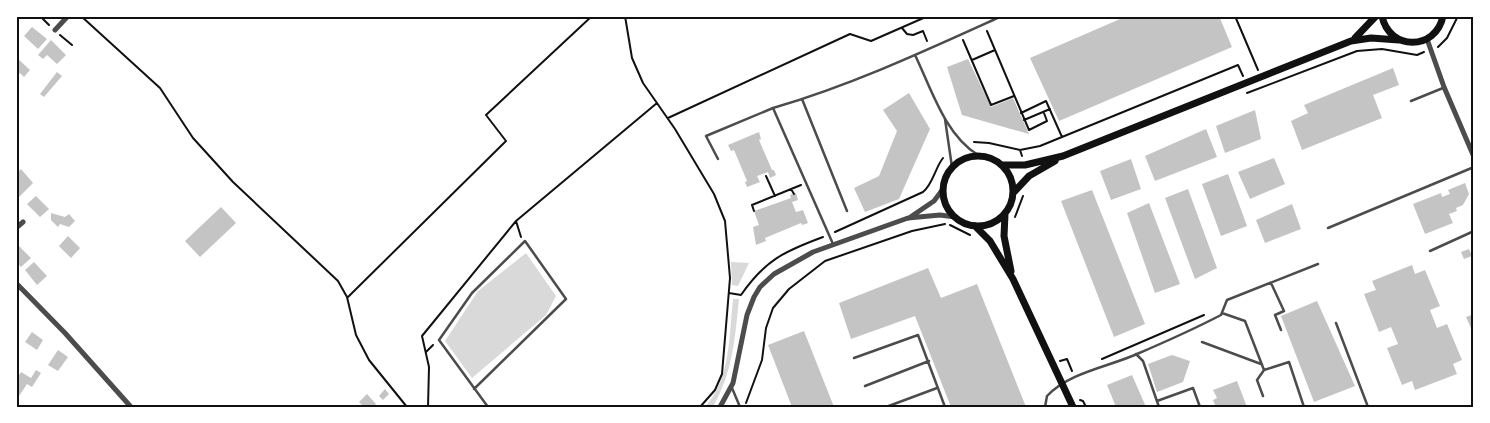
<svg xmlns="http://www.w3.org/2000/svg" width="1490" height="423" viewBox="0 0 1490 423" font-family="'IBM Plex Sans',sans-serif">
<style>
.water{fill:#d9d9d9}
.building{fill:#c4c4c4}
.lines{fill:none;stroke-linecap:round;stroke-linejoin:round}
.path{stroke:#111;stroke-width:2}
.service{stroke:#4c4c4c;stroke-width:2.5}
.minor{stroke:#4c4c4c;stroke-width:5}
.secondary{stroke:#111;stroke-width:7}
.neatline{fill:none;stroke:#111;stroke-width:2}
</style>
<rect width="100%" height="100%" fill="#fff"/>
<!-- water -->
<path class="water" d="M526 253 556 296 546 315 472 378 445 341 478 291Z
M731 262 749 263 738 286 732 285Z
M733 299H739C735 337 733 371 714 405L705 407C731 379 729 334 733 299Z"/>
<!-- building -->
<path class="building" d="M1127 16H1219L1232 47 1059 121 1030 58Z
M32 27 47 39 38 49 24 36Z
M51 40 66 55 57 64 47 55 43 59 38 55Z
M16 57 30 70 24 77 20 73 16 77Z
M968 59 991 107 1013 98 1029 134 962 115 947 67Z
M1393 68 1399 85 1373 95 1382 118 1302 150 1291 121 1308 113 1304 105Z
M57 72 62 76 44 97 40 94Z
M909 93 930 129 899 199 865 212 854 188 879 176 897 131 883 110Z
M1255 110 1261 139 1225 153 1216 126Z
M1206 129 1217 157 1155 181 1145 156Z
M759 132 761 139 759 140 772 170H774L776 175 770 178 768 172 757 176 760 182 747 187 745 182 747 181 734 150 731 151 728 145Z
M1274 158 1285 184 1250 199 1238 172Z
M1131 159 1141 189 1111 200 1100 171Z
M21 169 33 183 19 197 16 194V174Z
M1228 174 1247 226 1221 236 1202 184Z
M1465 183 1469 194 1463 205 1456 208 1457 211 1449 214 1453 223 1425 234 1413 204 1441 193 1442 197 1450 194 1448 190Z
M1188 189 1217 268 1195 279 1165 198Z
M1092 190 1145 324 1114 337 1061 201Z
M796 193 798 200 792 202 796 212 803 210 808 223 802 225 801 223 765 238 766 241 756 245 753 227 759 225 754 211 791 198 790 195Z
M36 196 49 209 40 217 27 204Z
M1149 203 1180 284 1155 293 1127 213Z
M1292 204 1301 229 1265 243 1256 220Z
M221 207 236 223 200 257 185 241Z
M51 213 65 217 69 214 75 221 69 227 60 224 58 227 51 220Z
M68 236 80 248 71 258 59 246Z
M18 245 31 258 21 267 16 262V247Z
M1469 249 1472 256 1464 259 1461 252Z
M34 262 47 276 37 285 25 270Z
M1412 265 1415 274 1425 270 1440 306 1430 310 1437 328 1447 324 1462 360 1453 364 1457 374 1415 390 1412 381 1402 385 1387 348 1398 344 1391 327 1379 332 1364 294 1376 290 1372 281Z
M928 268 941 298 977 284 1026 407H951L915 316 851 339 839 303Z
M1317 301 1355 386 1314 402 1281 316Z
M1474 314V335L1466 317Z
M804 331 834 407H792L768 345Z
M32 332 43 340 37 350 25 342Z
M58 350 68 357 58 371 48 365Z
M1172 355 1190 361 1183 382 1157 392 1148 364Z
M36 370 41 373 32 387 27 384 19 396 16 394V380L21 372 31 378Z
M1132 375 1146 407H1116L1107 385Z
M1237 381 1247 407H1216L1213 400 1217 398 1213 390Z
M385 389 389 394 383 400 379 396Z
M367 394 376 404 372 407H364L359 402Z"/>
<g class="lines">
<!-- path -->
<path class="path" d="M40 16 49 25
M81 16 160 88 193 138 233 182 338 281 347 297 356 335 369 360 407 407
M625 16 632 58 643 83 675 129 714 194 725 221 730 278 722 374 715 390 700 407
M1235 16 1258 70
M902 28 907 34 913 35 923 31 927 41
M987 31 1029 130 1047 121 1044 113
M60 35 72 45
M963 40 991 105 1014 96
M1438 47 1447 38 1458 16
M972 60 995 50
M1247 93 1357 51 1382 49 1417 55 1424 52
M1021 113 1046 101 1062 137
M668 118 850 34 871 41 928 16
M1024 120 1050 109
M974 142 989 143 1020 150
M1022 156 1020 150 1040 146 1238 65 1243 76
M766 176 775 196
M791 189 794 194
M754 211 752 205 801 185
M1015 217 1023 196
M950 225 970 235
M835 232 923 192C933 184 935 168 943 158
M521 237 516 221 657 103
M729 293 741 295C765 260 785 251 823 237
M348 297 506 141 486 115 592 16
M426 352 433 345
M1102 359 1204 315
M1060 361 1067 359 1072 371
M1080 400 1083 401 1086 407
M746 403 762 360 766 328 773 308 789 289 825 261 912 231 945 224
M428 407 429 367 422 336 516 221"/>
<!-- service -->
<path class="service" d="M915 55C931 88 945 135 978 155
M802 99 847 211
M1411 101 1443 88
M773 108C852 85 927 50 1002 16
M945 119 952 167
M718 159 706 136 773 108 833 244
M1328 228 1474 167
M1430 251 1474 231
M1271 283 1284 311 1275 315 1281 330
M1222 313 1245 321 1264 370 1289 362 1304 407
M1336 323 1368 407
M1202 342 1261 364
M1136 354 1143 361 1159 407
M854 358 918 335 945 407
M865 386 929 361
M732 388 740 407
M474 389 566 299 525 241 472 293 439 340 488 407
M1263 396 1257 380 1264 370
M1157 401 1193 388 1200 407
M886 407 937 388
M1045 407 1047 396C1070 372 1108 367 1137 354 1165 342 1194 329 1221 315L1227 300 1318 264"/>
<!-- minor -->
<path class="minor" d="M55 30 68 16
M1427 39 1444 87 1474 157
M909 218 934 201 943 189
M16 228 23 222
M16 283 65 333 131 407
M720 407 733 383 747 315 754 297 760 287 774 274 813 252 908 218 940 215 955 217"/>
<!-- secondary -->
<path class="secondary" d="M1382 16C1389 51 1436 51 1443 16
M1355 38 1376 16
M943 191a35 35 0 1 1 70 0a35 35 0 1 1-70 0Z
M1003 165H1025L1063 156 1351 41 1371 38 1399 40
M1014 192 1029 176 1055 161
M1005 214 1004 236 1011 271
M975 226 990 241 1013 279 1073 407"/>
</g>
<!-- border -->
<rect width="1490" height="423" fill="none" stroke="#ffffff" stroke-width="35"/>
<rect x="18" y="18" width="1454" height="388" class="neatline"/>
</svg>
